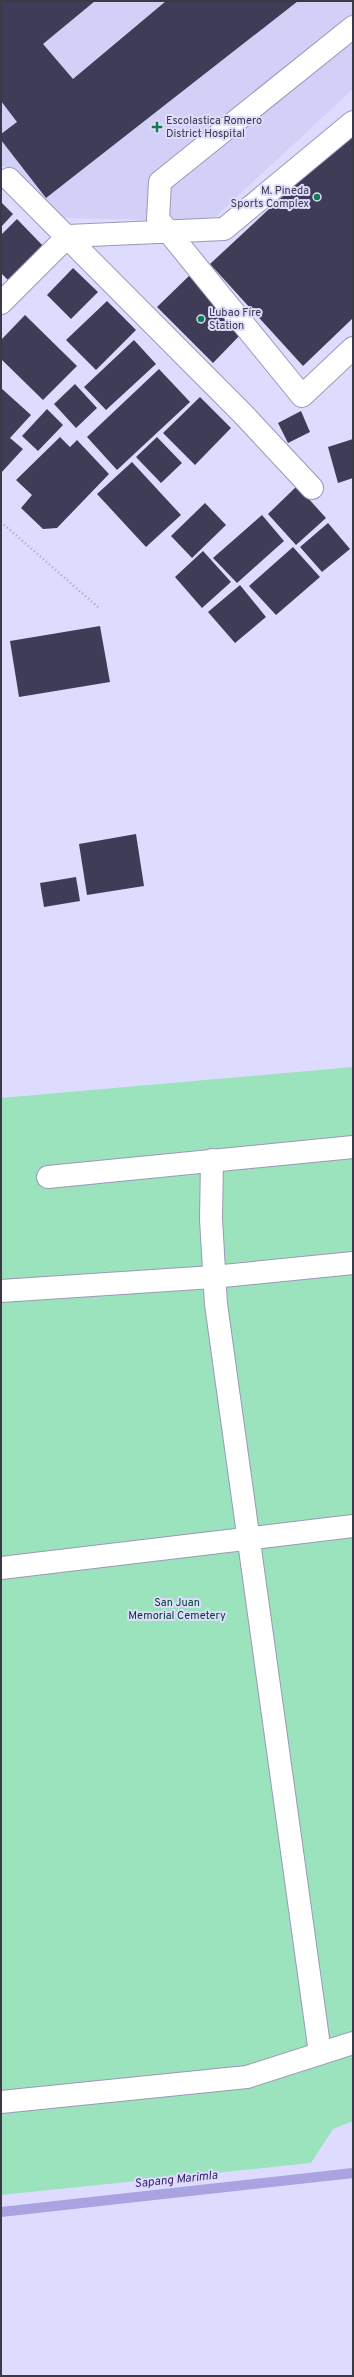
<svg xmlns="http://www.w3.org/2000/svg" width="354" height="2377" viewBox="0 0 354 2377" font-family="Overpass,sans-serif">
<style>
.built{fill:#d3d0f8}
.green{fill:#9ae3bd}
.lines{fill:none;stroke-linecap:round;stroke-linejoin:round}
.stream{stroke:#a9a3e2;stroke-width:10}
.building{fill:#3f3c57}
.minor-casing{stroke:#9b98b8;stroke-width:24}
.path{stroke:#a4a3bd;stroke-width:2.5;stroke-dasharray:1 3;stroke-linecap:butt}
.minor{stroke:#fff;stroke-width:22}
.poi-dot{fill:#147a53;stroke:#dedcfe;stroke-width:1.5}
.labels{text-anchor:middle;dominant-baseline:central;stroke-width:4;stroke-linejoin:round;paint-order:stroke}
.poi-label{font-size:11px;fill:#3a3946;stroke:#dedcfe;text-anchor:start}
.park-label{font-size:11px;fill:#004028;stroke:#dedcfe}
.water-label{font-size:12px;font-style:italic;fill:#301e67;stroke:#dedcfe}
</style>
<rect width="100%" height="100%" fill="#dedcfe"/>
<!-- built -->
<path class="built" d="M1 1H353V89L211 221 58 218 1 164Z"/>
<!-- green -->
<path class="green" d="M353 1067V2121L333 2129 311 2163 1 2195V1098Z"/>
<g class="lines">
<!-- stream -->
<path class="stream" d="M1 2212 353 2173"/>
</g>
<!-- building -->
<path class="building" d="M1 1H95L43 44 73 79 166 1H298L46 198 1 140V134L17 122 1 101Z
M353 131V318L303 366 210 264Z
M1 202 13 214 1 227Z
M17 219 45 248 11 283 1 273V235Z
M73 268 98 292 71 319 47 295Z
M190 275 244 331 213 363 157 307Z
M107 301 136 330 96 370 66 340Z
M25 315 77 366 43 400 1 359V340Z
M134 340 156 364 106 410 84 387Z
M159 369 190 402 117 470 87 437Z
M75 384 97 408 76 428 54 404Z
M1 388 31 415 10 438 23 449 1 473Z
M200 397 231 428 195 465 163 433Z
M47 409 63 425 38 451 22 436Z
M301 411 310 432 288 443 278 423Z
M60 437 70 447 77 440 109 474 57 528 43 529 21 508 32 495 16 480Z
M157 437 182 463 161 483 136 457Z
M353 439V478L338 483 328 447Z
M132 462 181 515 146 547 97 494Z
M297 486 326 518 296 545 268 514Z
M205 503 226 525 192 558 171 536Z
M262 515 284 541 237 583 213 558Z
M328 523 350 549 322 572 300 547Z
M293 547 320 577 276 615 249 586Z
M203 551 231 582 202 608 175 577Z
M240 585 266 617 235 643 208 612Z
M100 626 110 682 19 697 10 641Z
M136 834 144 886 87 895 79 844Z
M76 877 80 901 44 907 40 883Z"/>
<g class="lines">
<!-- minor casing -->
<g class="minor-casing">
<path id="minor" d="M353 27 160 182 158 219 302 396 353 348
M9 179 243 414 312 488
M1 303 68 236 224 229 353 122
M212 1160 211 1219 216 1304 320 2053
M48 1177 353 1147
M1 1291 213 1277 353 1263
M1 1568 353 1526
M1 2102 247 2077 353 2043"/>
</g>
<!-- path -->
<path class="path" d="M1 522 99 608"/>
<!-- minor -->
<use href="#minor" class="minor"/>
</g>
<!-- markers -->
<g class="poi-dot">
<path d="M155 121h4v4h4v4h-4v4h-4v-4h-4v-4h4z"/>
<circle cx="317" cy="197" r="4"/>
<circle cx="201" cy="319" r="4"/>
</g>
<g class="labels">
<!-- poi labels -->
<g class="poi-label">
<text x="166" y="121">Escolastica Romero<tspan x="166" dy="13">District Hospital</tspan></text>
<text x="309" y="191" text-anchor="end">M. Pineda<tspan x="309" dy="13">Sports Complex</tspan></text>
<text x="209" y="313">Lubao Fire<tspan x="209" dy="13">Station</tspan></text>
</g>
<!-- park labels -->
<g class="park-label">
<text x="177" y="1603">San Juan<tspan x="177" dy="13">Memorial Cemetery</tspan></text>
</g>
<!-- water labels -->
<g class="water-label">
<text transform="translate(176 2180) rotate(-6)">Sapang Marimla</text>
</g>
</g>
<!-- border -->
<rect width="354" height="2377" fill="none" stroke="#3a3946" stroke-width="4"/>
</svg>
